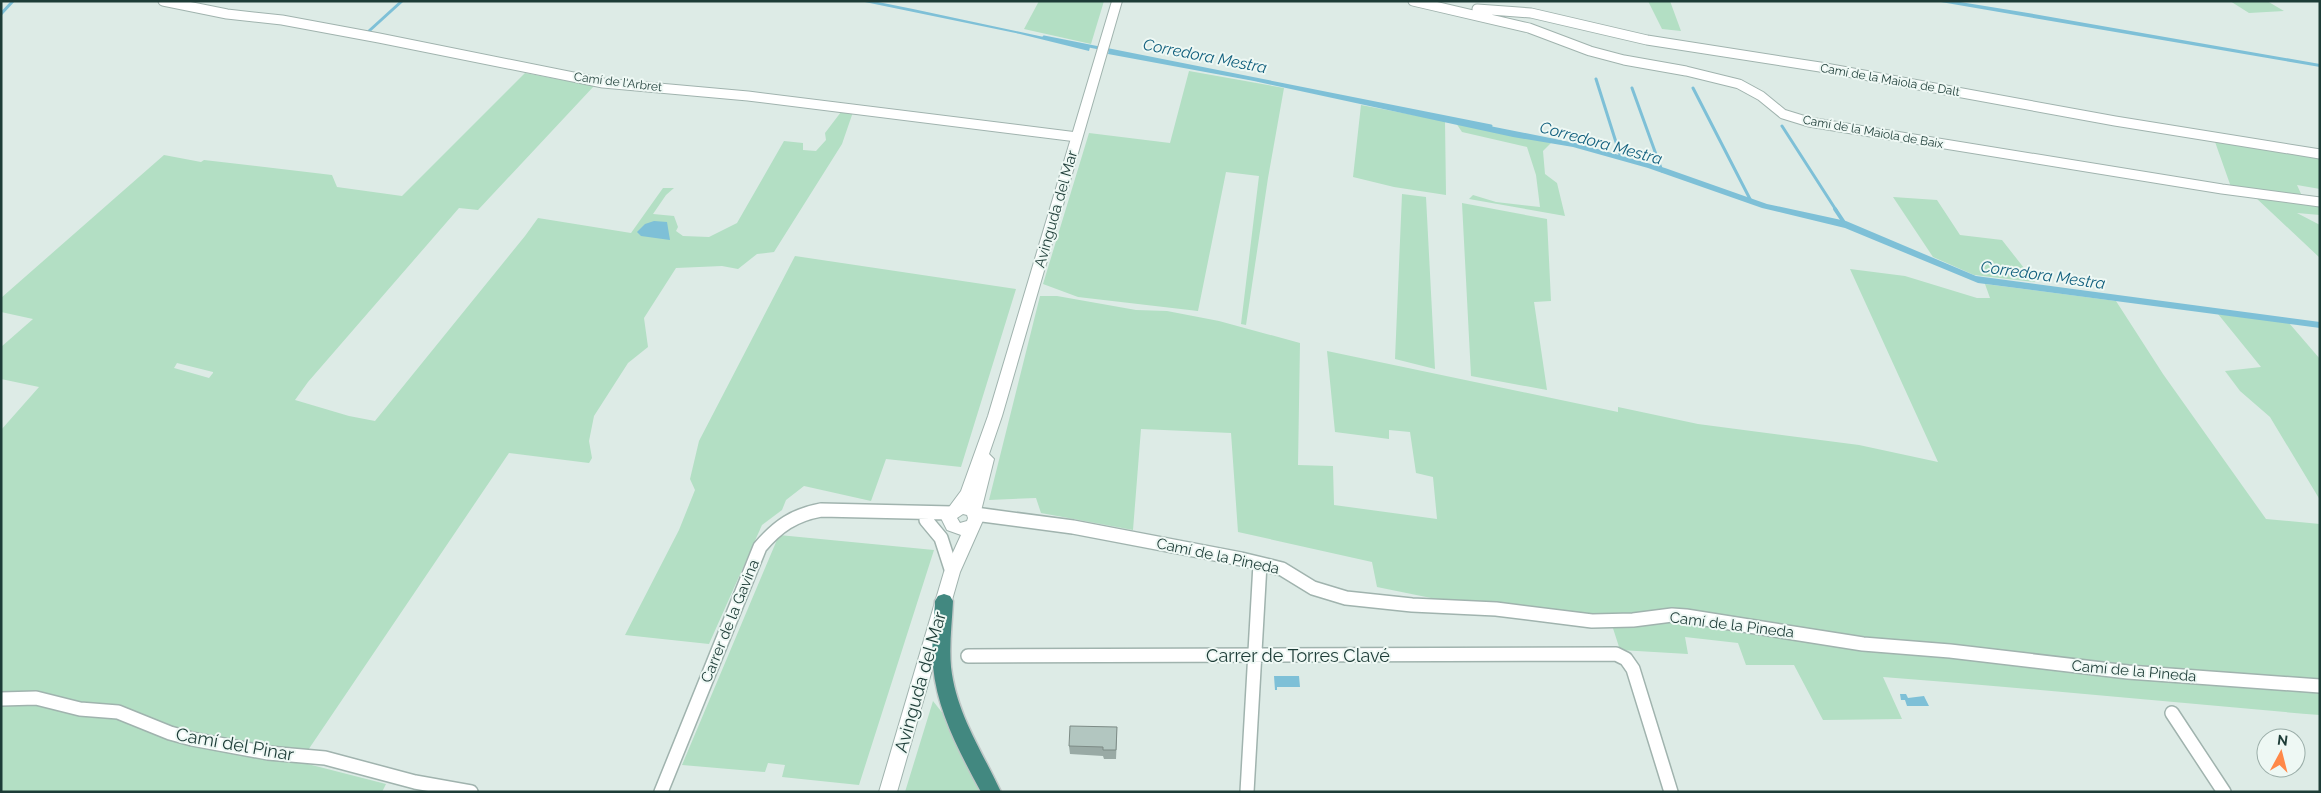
<svg xmlns="http://www.w3.org/2000/svg" width="2321" height="793" viewBox="0 0 2321 793" font-family="Raleway,sans-serif">
<style>
.green{fill:#b3dfc4;fill-rule:evenodd}
.water{fill:#7ec0d7}
.lines{fill:none;stroke-linecap:round;stroke-linejoin:round}
.stream-far1{stroke:#7ec0d7;stroke-width:3}
.stream{stroke:#7ec0d7;stroke-width:4}
.minor-far1-casing{stroke:#a0b3ae;stroke-width:11}
.minor-casing{stroke:#a0b3ae;stroke-width:16}
.tertiary-casing{stroke:#a0b3ae;stroke-width:2}
.trunk-casing{stroke:#c0c8c7;stroke-width:3}
.minor-far1{stroke:#fff;stroke-width:9}
.minor{stroke:#fff;stroke-width:13}
.tertiary{fill:#fff;fill-rule:evenodd}
.trunk{fill:#428880;fill-rule:evenodd}
.wall{fill:#99aaa5}
.building{fill:#b2c6c0;stroke:#7d8b86}
.labels{text-anchor:middle;dominant-baseline:central;stroke-width:4;stroke-linejoin:round;paint-order:stroke}
.far-street-label{font-size:12px;fill:#1d3c37;stroke:#eef8f4}
.street-label{font-size:15px;fill:#1d3c37;stroke:#eef8f4}
.water-label{font-size:16px;font-style:italic;fill:#12607e;stroke:#eef8f4}
.near-street-label{font-size:18px;fill:#1d3c37;stroke:#eef8f4}
</style>
<rect width="100%" height="100%" fill="#ddebe6"/>
<!-- green -->
<path class="green" d="M1039 1H1104L1091 44 1024 29Z
M1648 1H1670L1681 31 1662 29Z
M2230 1H2267L2284 11 2249 13Z
M1189 71 1284 88 1268 178 1246 325 1241 324 1259 176 1226 172 1198 311 1078 297 1043 284 1089 133 1170 143Z
M525 73 594 86 478 210 459 208 308 382 295 400 349 416 375 421 525 236 538 218 631 233 663 188H674L666 195 653 214 674 216 678 227 676 231 683 236 709 237 737 223 784 141 803 143V150L816 151 826 140 825 133 841 112H853L842 144 774 252 757 254 738 269 722 266 676 268 644 318 648 347 628 363 594 416 589 441 592 458 589 463 509 453 300 762 386 784 382 792H1V430L39 387 1 379V347L33 319 1 312V298L164 155 201 162 204 160 332 175 337 187 402 196ZM177 363 213 372V373L209 378 174 368Z
M1361 105 1445 121 1446 195 1394 187 1353 177Z
M1456 123 1477 125 1551 143 1543 151 1545 174 1557 183 1565 216 1469 199 1473 195 1496 202 1540 207 1536 175 1527 147 1462 132Z
M2214 139 2320 156V189L2297 185 2302 196 2231 187Z
M1402 194 1426 197 1435 369 1395 359Z
M1893 197 1937 200 1960 235 2002 240 2035 282 1974 275 1933 257Z
M2255 197 2320 203V215L2297 213 2320 225V258Z
M1462 203 1547 219 1551 301 1534 302 1547 390 1471 376Z
M795 256 1016 289 961 467 886 459 871 501 804 486 786 500 782 510 762 525 709 644 625 635 679 530 695 490 690 479 699 441Z
M1850 269 1905 276 1977 298H1990L1985 284 2116 301 2163 374 2266 519 2320 524V715C2174 703 2029 688 1883 677L1902 719 1823 720 1794 665H1746L1738 643 1685 637 1688 654 1620 650 1610 619 1436 599 1377 587 1372 562 1238 532 1231 433 1141 429 1133 530 1041 513 1036 498 989 500 1040 296H1057L1136 310 1167 311 1219 321 1300 343 1298 465 1333 466 1334 505 1437 519 1433 477 1416 473 1410 432 1389 430V439L1335 432 1327 351 1618 412V407L1698 424 1859 445 1938 462Z
M2218 314 2289 323 2320 359V500L2270 417 2240 391 2225 371 2261 367Z
M779 535 934 550 859 785 782 777 785 765 768 763 765 772 682 765Z
M933 701 948 720 981 792H905Z"/>
<!-- water -->
<path class="water" d="M860 1H873L913 9 1090 47 1089 51 1020 34Z
M1935 1H1954L2028 13 2320 64V67Z
M1109 50 1580 144 1665 168 1767 204 1846 221 1976 276 2320 322V328L1978 283 1845 228 1762 208 1648 168 1573 147 1513 137 1254 81 1108 54Z
M654 221 667 222 670 240 641 236 637 232 645 224Z
M1274 676H1299L1300 687H1277V690H1275Z
M1900 694H1906L1908 698 1924 696 1929 706H1907L1905 700H1901Z"/>
<g class="lines">
<!-- stream-far1 -->
<path class="stream-far1" d="M1 14 13 1
M369 31 402 1
M1044 37 1491 126
M1596 79 1621 158
M1632 88 1662 171
M1693 88 1751 201
M1782 126 1836 210"/>
<!-- stream -->
<path class="stream" d="M1835 209 1845 224"/>
<!-- minor-far1 casing -->
<g class="minor-far1-casing">
<path id="minor-far1" d="M163 1 227 14 282 20 379 38 603 83 748 96 1077 137
M1413 1 1529 28 1590 51 1624 60 1686 71 1739 84 1761 96 1783 114 1809 122 2222 189 2320 202
M1477 9 1531 13 1647 40 1820 67 2115 121 2320 154"/>
</g>
<!-- minor casing -->
<g class="minor-casing">
<path id="minor" d="M975 514 1073 527 1241 559 1282 569 1313 588 1346 598 1412 605 1496 609 1592 621 1633 620 1672 615 1686 616 1863 644 1950 651 2128 672 2320 686
M926 520 941 538 952 572
M968 656 1616 654 1626 659 1633 669 1671 792
M1 699 36 698 80 709 118 712 170 733 192 739 268 753 325 758 415 782 471 792
M2172 713 2224 792
M661 792 760 547C778 526 794 515 821 510L952 513
M1247 792 1260 564"/>
</g>
<!-- tertiary casing -->
<g class="tertiary-casing">
<path id="tertiary" d="M1112 1H1122L1002 416 989 454 994 459 981 511 984 518 960 572 897 792H879L944 572 961 535 947 530 941 518 961 491 988 416ZM963 514 967 515 968 518 967 521 960 523 957 518Z"/>
</g>
<!-- trunk casing -->
<g class="trunk-casing">
<path id="trunk" d="M944 594 950 596 953 601C952 623 949 645 951 667 956 713 982 751 1001 792H981C960 753 937 711 933 666 931 645 934 623 935 601L938 596Z"/>
</g>
<!-- minor-far1 -->
<use href="#minor-far1" class="minor-far1"/>
<!-- minor -->
<use href="#minor" class="minor"/>
<!-- tertiary -->
<use href="#tertiary" class="tertiary"/>
<!-- trunk -->
<use href="#trunk" class="trunk"/>
</g>
<!-- wall -->
<path class="wall" d="M1117 727V736L1116 759H1104L1103 756 1070 754 1069 746Z"/>
<!-- building -->
<path class="building" d="M1070 726 1117 727 1116 750H1103V747L1069 746Z"/>
<g class="labels">
<!-- far-street labels -->
<g class="far-street-label">
<text transform="translate(1890 80) rotate(10)">Camí de la Maiola de Dalt</text>
<text transform="translate(618 82) rotate(7)">Camí de l'Arbret</text>
<text transform="translate(1873 132) rotate(10)">Camí de la Maiola de Baix</text>
</g>
<!-- street labels -->
<g class="street-label">
<text transform="translate(1056 209) rotate(-74)">Avinguda del Mar</text>
<text transform="translate(1218 556) rotate(12)">Camí de la Pineda</text>
<text transform="translate(730 621) rotate(-68)">Carrer de la Gavina</text>
<text transform="translate(1732 625) rotate(7)">Camí de la Pineda</text>
<text transform="translate(2134 671) rotate(5)">Camí de la Pineda</text>
</g>
<!-- water labels -->
<g class="water-label">
<text transform="translate(1205 56) rotate(11)">Corredora Mestra</text>
<text transform="translate(1601 143) rotate(15)">Corredora Mestra</text>
<text transform="translate(2043 275) rotate(8)">Corredora Mestra</text>
</g>
<!-- near-street labels -->
<g class="near-street-label">
<text x="1298" y="655">Carrer de Torres Clavé</text>
<text transform="translate(920 682) rotate(-74)">Avinguda del Mar</text>
<text transform="translate(235 744) rotate(10)">Camí del Pinar</text>
</g>
</g>
<!-- border -->
<rect width="2321" height="793" fill="none" stroke="#1d3c37" stroke-width="5"/>
<!-- north arrow -->
<g transform="translate(2281 753) rotate(7)"><circle r="24" fill="#eef8f4" stroke="#9aada8"/>
<path d="M0-4L9 19L0 12L-9 19Z" fill="#ff8848"/>
<text y="-8" font-size="14" font-weight="bold" text-anchor="middle" fill="#1d3c37">N</text>
</g>
</svg>
